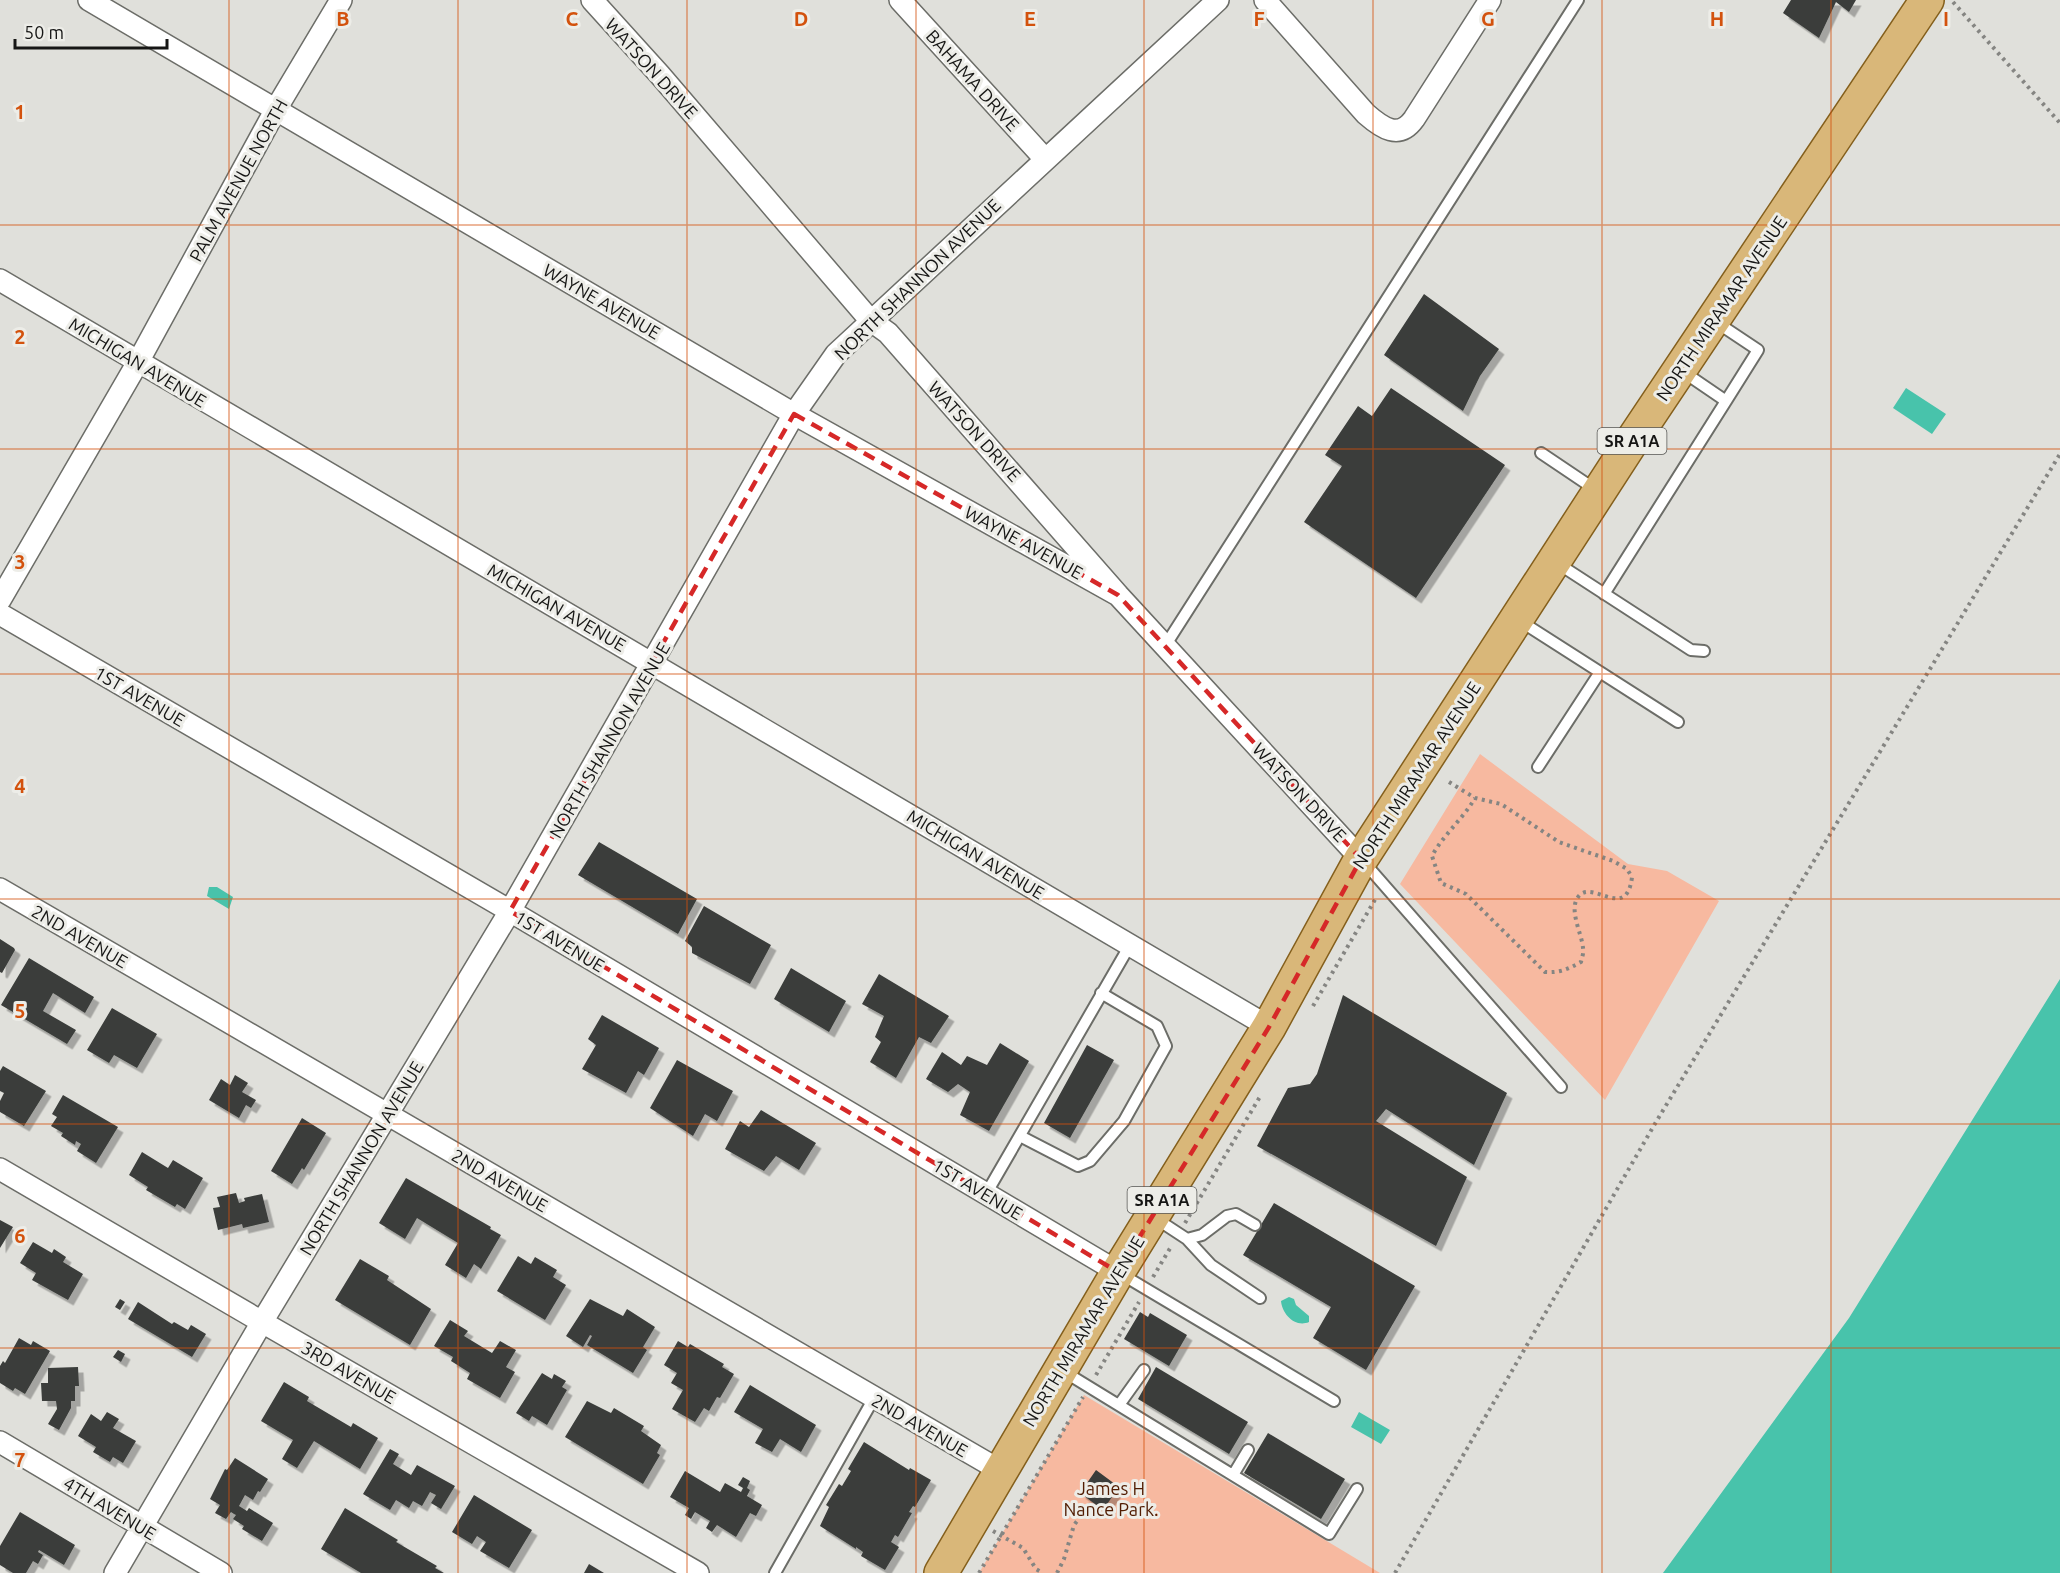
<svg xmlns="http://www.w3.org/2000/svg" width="2060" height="1573" viewBox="0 0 2060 1573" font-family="Ubuntu,sans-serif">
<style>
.green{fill:#f7b9a0}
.water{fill:#48c3ab}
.building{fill:#3a3d3a;filter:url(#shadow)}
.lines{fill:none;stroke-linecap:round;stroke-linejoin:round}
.lane-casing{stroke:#6c6d68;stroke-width:14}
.street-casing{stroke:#6c6d68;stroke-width:24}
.primary-casing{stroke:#845f1c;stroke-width:36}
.path{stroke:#858582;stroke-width:4;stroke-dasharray:3 4.5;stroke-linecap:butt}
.lane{stroke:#fff;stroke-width:10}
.street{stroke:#fff;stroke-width:21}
.primary{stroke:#d9b779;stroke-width:33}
.marked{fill:none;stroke:#d62828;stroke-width:4.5;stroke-dasharray:12 8;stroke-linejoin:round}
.grid{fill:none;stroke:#d3520d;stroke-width:1.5;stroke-opacity:0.55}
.labels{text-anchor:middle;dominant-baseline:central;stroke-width:6;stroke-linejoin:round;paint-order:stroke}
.shield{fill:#edede8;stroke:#565654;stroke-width:1.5}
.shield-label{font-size:16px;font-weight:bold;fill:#161615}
.street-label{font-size:18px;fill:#161615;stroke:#edede8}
.park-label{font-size:18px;fill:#511c02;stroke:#edede8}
.grid-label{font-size:20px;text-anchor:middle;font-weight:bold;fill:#d3520d;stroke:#edede8;stroke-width:6;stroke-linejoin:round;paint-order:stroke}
</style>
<defs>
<filter id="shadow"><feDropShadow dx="5.5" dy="5.5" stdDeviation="0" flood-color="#0004"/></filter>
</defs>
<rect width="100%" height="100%" fill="#e0e0db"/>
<!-- green -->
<path class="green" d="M1480 754 1628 864 1667 871 1719 901 1605 1100 1400 884Z
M1084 1395 1380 1573H979Z"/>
<!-- water -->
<path class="water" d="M1906 388 1946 414 1932 434 1893 408Z
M209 887H217L233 897 229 909 207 896Z
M2060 979V1573H1663L1849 1318Z
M1289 1297 1294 1299 1296 1305 1309 1316V1322C1295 1328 1282 1314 1281 1301Z
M1359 1412 1390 1430 1381 1444 1351 1427Z"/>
<!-- building -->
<path class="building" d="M1791 0H1856L1849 12 1836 2 1819 38 1783 13Z
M1424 294 1499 349 1480 376 1463 411 1384 355Z
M1391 388 1505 465 1416 598 1304 522 1342 466 1325 455 1358 406 1372 416Z
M599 842 697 899 678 934 578 875Z
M704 906 771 945 750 984 692 953V947L685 941Z
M0 939 14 948 15 950 2 973 0 972Z
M29 958 94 997 85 1013 53 993 43 1011 76 1030 67 1044 1 1005Z
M791 968 846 1001 829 1032 774 999Z
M879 974 949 1016 931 1043 919 1037 896 1078 870 1062 881 1042 875 1037 884 1016 862 1004Z
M1343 995 1507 1093 1474 1165 1386 1109 1376 1121 1467 1177 1436 1246 1257 1146 1288 1088 1310 1084 1317 1074Z
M112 1008 157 1034 137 1068 114 1055 109 1063 87 1050Z
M602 1015 659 1048 644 1075 638 1071 626 1093 582 1069 596 1045 588 1039Z
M1000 1043 1029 1061 989 1131 960 1115 970 1092 958 1084 948 1092 926 1079 942 1052 961 1065 967 1056 987 1065Z
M1087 1045 1114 1060 1070 1138 1044 1123Z
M677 1060 733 1091 717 1121 705 1114 693 1136 650 1108Z
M3 1066 46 1091 24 1126 0 1112V1101L4 1093 0 1091V1071Z
M235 1075 248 1083 242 1092 256 1100 251 1108 246 1105 239 1118 209 1100 221 1079 230 1085Z
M63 1095 118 1127 96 1163 77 1151 81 1144 76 1141 75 1145 61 1136 63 1133 51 1126 57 1117 52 1114Z
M761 1110 816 1143 799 1170 776 1156 764 1171 725 1149 740 1121 749 1127Z
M302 1118 326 1133 304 1170 302 1168 292 1184 271 1171Z
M142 1152 168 1168 173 1160 203 1178 185 1209 177 1204 175 1207 146 1190 148 1187 129 1175Z
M406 1178 491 1227 490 1229 501 1235 481 1269 474 1264 466 1278 445 1265 458 1243 417 1218 405 1239 379 1223Z
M236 1193 239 1203 245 1201 244 1198 262 1194 269 1222 243 1228 242 1224 218 1230 213 1208 220 1207 217 1197Z
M1274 1203 1415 1286 1366 1370 1313 1338 1331 1307 1243 1255Z
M0 1220 13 1227 0 1248Z
M33 1242 52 1253 54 1249 66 1257 63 1262 83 1274 68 1300 32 1280 36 1273 20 1263Z
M518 1256 531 1264 535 1257 557 1270 553 1277 566 1285 545 1320 497 1291Z
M360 1259 389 1276 387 1280 431 1309 410 1345 335 1300Z
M120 1299 125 1302 120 1310 115 1307Z
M590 1299 623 1316 627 1309 655 1327 643 1347 647 1350 633 1373 587 1345 592 1336 590 1335 583 1347 566 1336Z
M138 1302 172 1324 174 1322 188 1330 191 1325 206 1334 192 1357 128 1319Z
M1140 1312 1148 1317 1150 1313 1187 1335 1169 1366 1124 1339Z
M450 1320 468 1331 464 1336 492 1353 500 1341 516 1350 506 1367 515 1372 500 1398 467 1379 470 1373 451 1361 453 1357 434 1346Z
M19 1338 31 1345 33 1341 50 1351 25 1394 15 1388 13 1391 0 1383V1366L3 1361 5 1363Z
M678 1341 688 1347 690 1344 724 1364 722 1367 734 1374 720 1398 717 1397 709 1411 704 1408 695 1422 672 1409 683 1390 671 1383 677 1373 664 1365Z
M118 1350 125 1354 121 1362 113 1357Z
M78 1367 79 1386H75V1401H71V1408L59 1430 48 1424 57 1409 56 1401H42L41 1383H48V1368Z
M1156 1367 1248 1422 1229 1454 1138 1399Z
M542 1373 552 1379 554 1374 566 1381 562 1387 567 1390 547 1425 532 1416 529 1421 516 1413Z
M284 1382 309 1397 307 1401 351 1427 353 1423 378 1438 360 1469 314 1441 297 1468 282 1459 293 1440 261 1421Z
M750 1385 816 1425 801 1452 780 1439 772 1452 755 1443 763 1429 734 1412Z
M587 1401 611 1413 614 1408 644 1426 641 1431 661 1445 657 1453 660 1455 643 1484 565 1437Z
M107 1412 119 1419 113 1428 136 1441 123 1463 113 1457 110 1462 93 1452 96 1447 78 1436 91 1414 101 1421Z
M1268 1433 1345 1479 1321 1519 1244 1473Z
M864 1442 909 1470 910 1468 931 1480 915 1507 913 1506 909 1512 912 1513 898 1537 895 1535 891 1542 899 1547 885 1570 861 1556 863 1552 856 1547V1549L820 1526 829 1507 826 1505 839 1484 842 1486 851 1471 848 1469Z
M390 1449 399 1454 393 1464 411 1475 417 1465 455 1486 441 1509 431 1503 436 1495 430 1492 422 1506 413 1501 409 1508 396 1500 390 1510 363 1494Z
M235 1458 268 1479 260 1492 258 1491 253 1500 245 1495 239 1506 247 1511 249 1508 273 1523 262 1541 242 1529 244 1526 233 1519 236 1515 234 1514 231 1512 226 1519 215 1513 220 1505 210 1499 225 1469 227 1470Z
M1096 1470 1119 1487 1103 1510 1080 1493Z
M685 1471 720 1492 725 1483 741 1492 743 1488 738 1485 743 1477 750 1481 747 1488 750 1490 747 1496 762 1505 756 1516 750 1513 736 1537 717 1525 712 1532 706 1528 710 1521 695 1512 691 1519 685 1515 689 1508 670 1497Z
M474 1495 532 1530 509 1568 480 1551 486 1542 477 1536 472 1544 452 1532Z
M345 1508 398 1540 396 1542 437 1566 435 1568 444 1573H361L321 1549Z
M20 1512 75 1545 64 1565 39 1550 38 1552 43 1555 38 1564 33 1561 26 1573H13L0 1565V1546Z
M589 1564 604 1573H584Z"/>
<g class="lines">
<!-- lane casing -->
<g class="lane-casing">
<path id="lane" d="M1716 322 1758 350 1726 401
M1541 453 1596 490
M1557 563 1691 650 1704 651
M1604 594 1726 401 1682 371
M1520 621 1678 722
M1165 646 1578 0
M1538 767 1600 672
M1363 861 1561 1087
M1020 1136 1078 1166 1090 1161 1124 1121 1166 1046 1157 1026 1101 993
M986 1194 1130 945
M1155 1218 1187 1239 1211 1265 1260 1298
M1187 1239 1202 1235 1227 1216 1236 1214 1255 1225
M1121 1274 1334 1401
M1063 1371 1329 1534 1357 1489
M1119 1405 1144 1370
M1233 1475 1248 1450
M775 1573 874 1398"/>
</g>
<!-- street casing -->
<g class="street-casing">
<path id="street" d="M89 0 794 414 1118 595
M592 0 660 75 870 320 888 333 1118 595 1361 859
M900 0 1045 159
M1265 0 1366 114C1382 128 1399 140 1414 119L1490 0
M0 280 1269 1027
M0 600 138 362 276 109 341 0
M0 614 510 911 1118 1272
M0 889 1001 1471
M0 1169 262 1322 698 1573
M0 1442 221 1573
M115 1573 262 1322 510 911 794 414 836 354 1218 0"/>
</g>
<!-- primary casing -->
<g class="primary-casing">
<path id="primary" d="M941 1573 1118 1272 1269 1027 1361 859 1630 444 1927 0"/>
</g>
<!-- path -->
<path class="path" d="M1953 2 2060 123
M1449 782 1475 798 1501 804 1559 842 1613 861 1627 869 1632 877C1627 920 1596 883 1581 894 1566 906 1582 933 1583 948 1584 953 1582 957 1581 962 1568 969 1560 973 1545 972L1466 894 1441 883 1432 856C1443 835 1463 819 1475 798
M1313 1006 1376 898
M1185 1223 1261 1095
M1153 1277 1172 1245
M1096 1375 1139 1302
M993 1531 1023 1548 1036 1569 1043 1573
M979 1573 1083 1397
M1057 1573 1064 1559 1074 1525 1092 1502
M1395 1573 1656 1122 2060 454"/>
<!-- lane -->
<use href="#lane" class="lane"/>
<!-- street -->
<use href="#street" class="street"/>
<!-- primary -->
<use href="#primary" class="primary"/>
</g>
<!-- marked area -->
<path class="marked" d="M794 414 1118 595 1361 859 1269 1027 1118 1272 510 911Z"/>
<!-- grid -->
<path class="grid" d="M229 0V1573M458 0V1573M687 0V1573M916 0V1573M1144 0V1573M1373 0V1573M1602 0V1573M1831 0V1573M0 225H2060M0 449H2060M0 674H2060M0 899H2060M0 1124H2060M0 1348H2060"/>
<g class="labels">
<!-- shield labels -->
<g class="shield">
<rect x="1597.5" y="428" width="69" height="26" rx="4.5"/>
<rect x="1127.5" y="1187" width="69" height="26" rx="4.5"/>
</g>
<g class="shield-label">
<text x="1632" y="441">SR A1A</text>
<text x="1162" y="1200">SR A1A</text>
</g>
<!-- street labels -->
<g class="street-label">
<text transform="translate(652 68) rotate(48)">WATSON DRIVE</text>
<text transform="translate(973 80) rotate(48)">BAHAMA DRIVE</text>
<text transform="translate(238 180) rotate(-61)">PALM AVENUE NORTH</text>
<text transform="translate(917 279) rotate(-44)">NORTH SHANNON AVENUE</text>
<text transform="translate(602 301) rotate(30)">WAYNE AVENUE</text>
<text transform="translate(1721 308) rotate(-56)">NORTH MIRAMAR AVENUE</text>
<text transform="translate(138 362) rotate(31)">MICHIGAN AVENUE</text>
<text transform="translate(975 431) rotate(48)">WATSON DRIVE</text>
<text transform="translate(1024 542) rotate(29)">WAYNE AVENUE</text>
<text transform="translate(557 607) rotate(30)">MICHIGAN AVENUE</text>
<text transform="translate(140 696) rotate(30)">1ST AVENUE</text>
<text transform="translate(609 740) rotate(-60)">NORTH SHANNON AVENUE</text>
<text transform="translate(1416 775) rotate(-57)">NORTH MIRAMAR AVENUE</text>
<text transform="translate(1300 792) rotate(47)">WATSON DRIVE</text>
<text transform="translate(976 854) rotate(31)">MICHIGAN AVENUE</text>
<text transform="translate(80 936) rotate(30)">2ND AVENUE</text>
<text transform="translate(560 941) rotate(31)">1ST AVENUE</text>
<text transform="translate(361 1158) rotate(-59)">NORTH SHANNON AVENUE</text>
<text transform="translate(500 1180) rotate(30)">2ND AVENUE</text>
<text transform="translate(978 1189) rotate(31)">1ST AVENUE</text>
<text transform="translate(1083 1331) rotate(-59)">NORTH MIRAMAR AVENUE</text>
<text transform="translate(349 1372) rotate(30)">3RD AVENUE</text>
<text transform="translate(920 1425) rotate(30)">2ND AVENUE</text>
<text transform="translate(110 1508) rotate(31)">4TH AVENUE</text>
</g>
<!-- park labels -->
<g class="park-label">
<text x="1111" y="1488">James H<tspan x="1111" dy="21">Nance Park.</tspan></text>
</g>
</g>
<g class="grid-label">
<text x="343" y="26">B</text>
<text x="572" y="26">C</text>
<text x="801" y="26">D</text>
<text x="1030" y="26">E</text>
<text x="1259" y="26">F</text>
<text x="1488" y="26">G</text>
<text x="1717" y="26">H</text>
<text x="1946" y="26">I</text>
<text x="20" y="119">1</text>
<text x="20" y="344">2</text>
<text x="20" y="569">3</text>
<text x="20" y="793">4</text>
<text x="20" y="1018">5</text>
<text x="20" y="1243">6</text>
<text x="20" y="1467">7</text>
</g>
<!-- scale -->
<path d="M15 39v9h152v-9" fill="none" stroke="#161615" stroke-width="3"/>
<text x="24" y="39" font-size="18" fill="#161615" stroke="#edede8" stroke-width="4.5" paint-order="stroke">50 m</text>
</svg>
